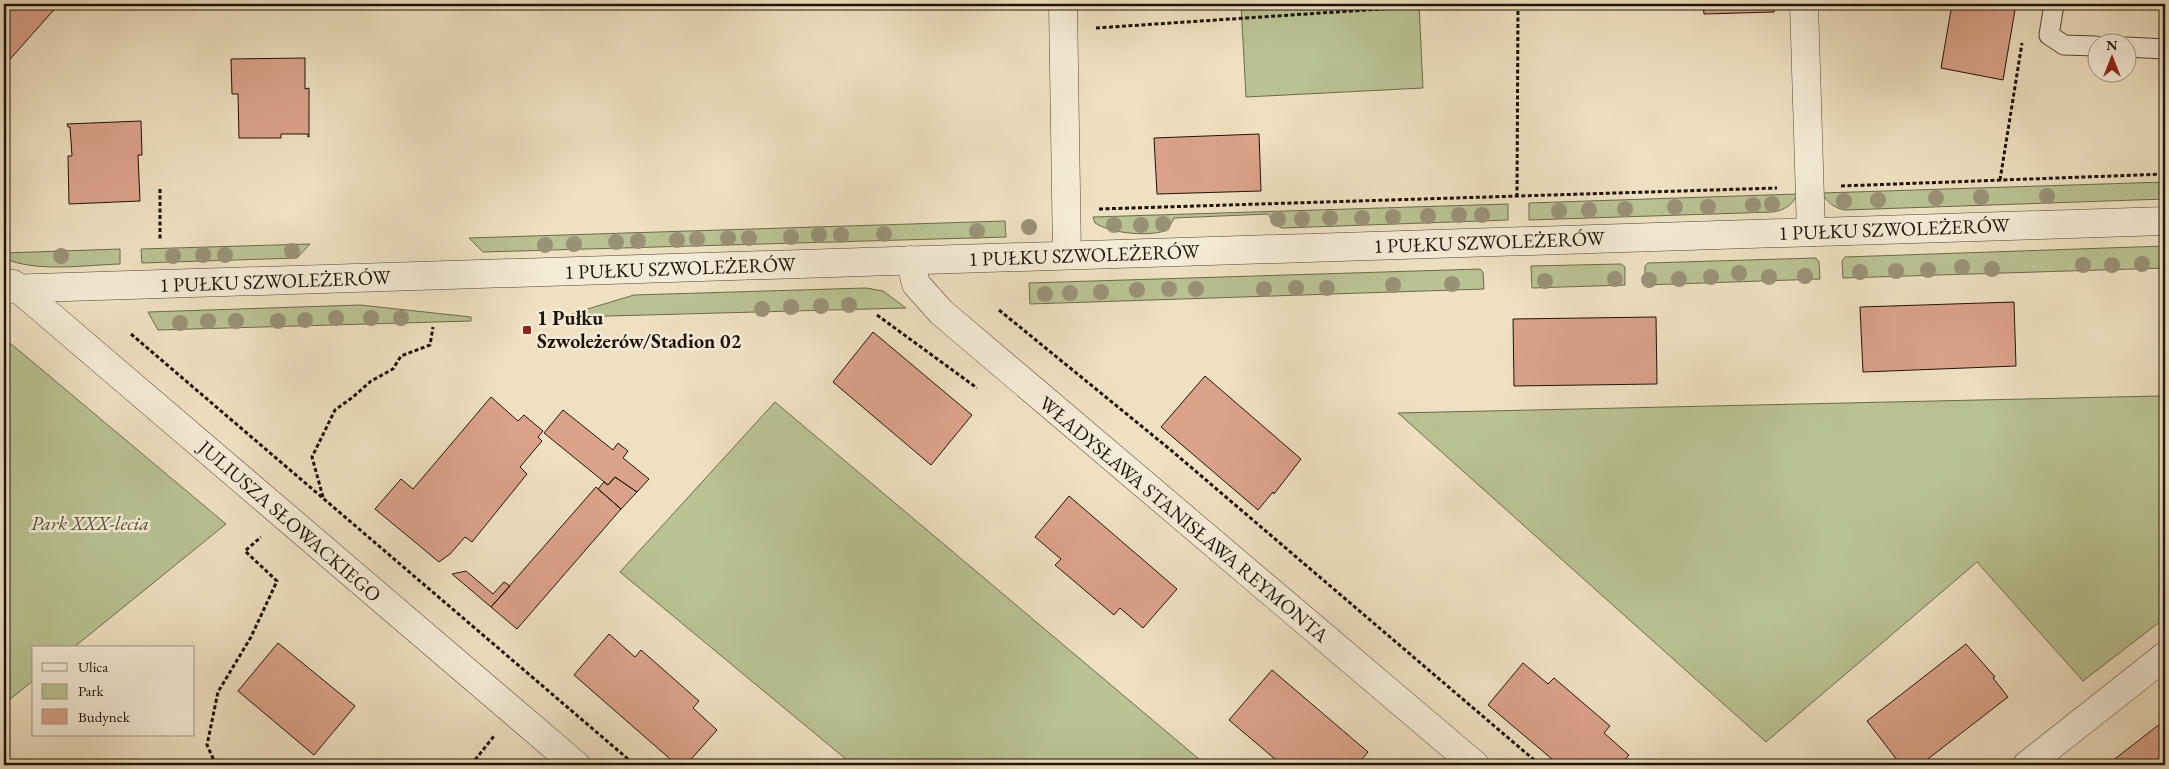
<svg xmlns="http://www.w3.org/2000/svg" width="2169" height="769" viewBox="0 0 2169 769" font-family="'EB Garamond',serif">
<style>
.green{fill:#b9c292;stroke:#6c6b4e}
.building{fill:#dba28a;stroke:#1e140a}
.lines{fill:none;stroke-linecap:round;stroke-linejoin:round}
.service-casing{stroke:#524738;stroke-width:21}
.minor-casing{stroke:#524738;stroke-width:29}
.tertiary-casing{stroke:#524738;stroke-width:29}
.path{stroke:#1e140a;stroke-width:3;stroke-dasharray:4 2.5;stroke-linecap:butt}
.service{stroke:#f4ebd6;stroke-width:19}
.minor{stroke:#f4ebd6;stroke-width:28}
.tertiary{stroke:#f4ebd6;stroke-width:28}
.tree{fill:#999176}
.poi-dot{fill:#8f2418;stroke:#f4ebd6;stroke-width:2}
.labels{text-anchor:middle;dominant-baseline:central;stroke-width:5;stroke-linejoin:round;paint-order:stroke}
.street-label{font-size:20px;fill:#1e140a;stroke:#f4ebd6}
.poi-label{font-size:20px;font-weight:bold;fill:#1e140a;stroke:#f4ebd6;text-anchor:start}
.park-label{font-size:20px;font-style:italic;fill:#54513a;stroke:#f4ebd6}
</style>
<rect width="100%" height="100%" fill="#eee0c0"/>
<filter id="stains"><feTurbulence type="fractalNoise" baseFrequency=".004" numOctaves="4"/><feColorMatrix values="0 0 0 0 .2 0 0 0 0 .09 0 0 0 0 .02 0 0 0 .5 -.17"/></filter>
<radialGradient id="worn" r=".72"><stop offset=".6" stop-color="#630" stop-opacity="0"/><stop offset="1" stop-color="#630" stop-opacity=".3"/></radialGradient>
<!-- green -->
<path class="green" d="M1241 4H1419L1423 88 1246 97Z
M2165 182V199L1845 210C1835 208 1827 203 1822 193Z
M1798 194C1792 205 1785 210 1773 212L1529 220V203Z
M1508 204V220L1282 228 1275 225 1268 214 1174 218C1172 223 1167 230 1161 232 1143 236 1110 233 1095 223L1093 217Z
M1005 221 1006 237 483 252 469 238Z
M310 244 297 258 142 263 141 249Z
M2165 246V268L1843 278 1842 261 1845 257Z
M120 249V264C85 265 36 273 4 258V253Z
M1816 258 1819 262 1820 279 1645 285V266L1648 263Z
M1621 264 1625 267V285L1532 288 1531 266Z
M1480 269 1483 272 1484 289 1030 304 1029 283Z
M866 288 883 291 906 308 571 317V314L634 295Z
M360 305 471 317V321L158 330 148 312Z
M4 338 226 524 73 648H34V680L4 704Z
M2159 396 2165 408V618L2083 681 1977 562 1766 742 1398 413Z
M775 402 1206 765H853L620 572Z"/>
<!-- building -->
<path class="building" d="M4 4H59L4 66Z
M1703 4H1774V12L1704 14Z
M1952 4H2016L2003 80 1941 68Z
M305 58V89L309 88V137H308V134H281V138H239L238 94H232L231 59Z
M141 121 142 155H138L140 201 69 204 68 156H72L70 127H68L67 124Z
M1259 134 1261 191 1157 194 1154 138Z
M2014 302 2016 366 1863 372 1860 307Z
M1656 317 1657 384 1514 386 1513 319Z
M873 332 972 415 931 465 833 382Z
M1205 376 1301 459 1274 494 1273 492 1258 510 1161 427Z
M491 397 518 421 524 415 543 431 538 437 542 441 520 467 527 474 472 542 465 537 450 554 439 562 375 509 401 479 413 489Z
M563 410 613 450 618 443 628 451 623 458 649 479 637 492 615 477 608 485 544 433Z
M615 477 637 492 621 509 598 489 604 482 608 485Z
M596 487 621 509 517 629 491 607Z
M1069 496 1177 589 1143 628 1120 608 1114 615 1055 565 1061 559 1035 537Z
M466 571 493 594 504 582 510 586 491 607 452 574Z
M609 634 635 657 641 650 699 701 693 708 717 730 686 765H677L574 675Z
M278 643 355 706 314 755 238 691Z
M1966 644 1995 677 1993 678 2008 697 1920 765H1901L1867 721Z
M1523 663 1548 684 1554 678 1610 726 1604 733 1629 755 1620 765H1559L1488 705Z
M1272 670 1368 752 1357 765H1282L1229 720Z
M2165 720V765H2107Z"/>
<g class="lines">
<!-- service casing -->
<g class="service-casing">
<path id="service" d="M2054 4 2049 35 2064 45 2096 46
M2126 47 2165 49"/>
</g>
<!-- minor casing -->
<g class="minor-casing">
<path id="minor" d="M1063 4 1067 255
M1804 4 1811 232
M910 260 916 284 941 312 1475 765
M2027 765 2165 656"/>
</g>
<!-- tertiary casing -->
<g class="tertiary-casing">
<path id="tertiary" d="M13 284 576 765
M4 289 2165 221"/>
</g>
<!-- path -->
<path class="path" d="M1096 28 1456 4
M2000 180 2022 43
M1841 186 2165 174
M160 189V239
M1517 197 1518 4
M1099 209 1777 188
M999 310 1172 451 1540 765
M877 315 977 388
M131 334 635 765
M323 497 312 457 335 410 353 397 371 381 393 369 401 356 430 345 433 327
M216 765 207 745 218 692 251 637 277 581 245 551 261 537
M471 765 494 736"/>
<!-- service -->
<use href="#service" class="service"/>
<!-- minor -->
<use href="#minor" class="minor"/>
<!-- tertiary -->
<use href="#tertiary" class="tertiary"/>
</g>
<!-- trees -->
<g class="tree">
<circle cx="2047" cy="196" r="8"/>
<circle cx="1981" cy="197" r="8"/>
<circle cx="1936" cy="198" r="8"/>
<circle cx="1878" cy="200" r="8"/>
<circle cx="1844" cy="201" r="8"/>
<circle cx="1772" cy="204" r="8"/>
<circle cx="1753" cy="205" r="8"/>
<circle cx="1675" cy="207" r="8"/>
<circle cx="1708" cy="207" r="8"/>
<circle cx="1625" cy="209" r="8"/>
<circle cx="1589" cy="210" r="8"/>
<circle cx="1559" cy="211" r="8"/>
<circle cx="1459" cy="215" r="8"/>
<circle cx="1482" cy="215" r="8"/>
<circle cx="1428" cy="216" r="8"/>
<circle cx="1393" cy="217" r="8"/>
<circle cx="1330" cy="218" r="8"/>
<circle cx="1362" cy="218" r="8"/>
<circle cx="1278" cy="219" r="8"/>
<circle cx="1302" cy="219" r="8"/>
<circle cx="1163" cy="224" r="8"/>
<circle cx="1114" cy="225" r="8"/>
<circle cx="1141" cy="225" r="8"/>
<circle cx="1029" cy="227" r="8"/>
<circle cx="977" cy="231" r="8"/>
<circle cx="884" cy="234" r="8"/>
<circle cx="819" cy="235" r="8"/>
<circle cx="841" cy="235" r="8"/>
<circle cx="791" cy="237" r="8"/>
<circle cx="728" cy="238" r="8"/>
<circle cx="749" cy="238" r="8"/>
<circle cx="697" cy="239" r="8"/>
<circle cx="677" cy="240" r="8"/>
<circle cx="638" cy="241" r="8"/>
<circle cx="616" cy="242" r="8"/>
<circle cx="574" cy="244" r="8"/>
<circle cx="545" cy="245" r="8"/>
<circle cx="292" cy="251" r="8"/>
<circle cx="203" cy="255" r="8"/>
<circle cx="225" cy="255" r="8"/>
<circle cx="61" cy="256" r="8"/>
<circle cx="173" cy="256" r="8"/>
<circle cx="2142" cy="264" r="8"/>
<circle cx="2083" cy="265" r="8"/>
<circle cx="2112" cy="265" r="8"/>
<circle cx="1962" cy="267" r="8"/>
<circle cx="1992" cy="269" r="8"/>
<circle cx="1928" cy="270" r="8"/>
<circle cx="1896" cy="271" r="8"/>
<circle cx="1860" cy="272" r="8"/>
<circle cx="1739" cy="273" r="8"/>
<circle cx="1805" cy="276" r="8"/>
<circle cx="1711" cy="277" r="8"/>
<circle cx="1769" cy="277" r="8"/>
<circle cx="1615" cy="279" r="8"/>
<circle cx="1679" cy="279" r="8"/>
<circle cx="1649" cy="280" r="8"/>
<circle cx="1545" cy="281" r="8"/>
<circle cx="1452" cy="284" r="8"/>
<circle cx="1393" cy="285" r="8"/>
<circle cx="1296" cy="288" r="8"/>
<circle cx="1327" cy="288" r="8"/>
<circle cx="1169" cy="289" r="8"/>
<circle cx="1196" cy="289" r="8"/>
<circle cx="1264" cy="289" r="8"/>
<circle cx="1137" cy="290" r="8"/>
<circle cx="1101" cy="292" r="8"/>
<circle cx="1070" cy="293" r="8"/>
<circle cx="1045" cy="294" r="8"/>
<circle cx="849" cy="305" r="8"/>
<circle cx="821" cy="306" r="8"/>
<circle cx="791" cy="307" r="8"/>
<circle cx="762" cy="309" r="8"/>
<circle cx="336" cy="318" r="8"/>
<circle cx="371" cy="318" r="8"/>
<circle cx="401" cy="318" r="8"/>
<circle cx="305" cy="320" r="8"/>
<circle cx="208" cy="321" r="8"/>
<circle cx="236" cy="321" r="8"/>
<circle cx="278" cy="321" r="8"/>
<circle cx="180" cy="323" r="8"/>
</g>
<!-- markers -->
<rect class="poi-dot" x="522" y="325" width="10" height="10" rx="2.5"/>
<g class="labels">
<!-- street labels -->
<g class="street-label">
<text transform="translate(1894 229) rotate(-2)">1 PUŁKU SZWOLEŻERÓW</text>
<text transform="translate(1489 242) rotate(-2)">1 PUŁKU SZWOLEŻERÓW</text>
<text transform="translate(1084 255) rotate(-2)">1 PUŁKU SZWOLEŻERÓW</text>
<text transform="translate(680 268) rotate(-2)">1 PUŁKU SZWOLEŻERÓW</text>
<text transform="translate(275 281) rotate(-2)">1 PUŁKU SZWOLEŻERÓW</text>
<text transform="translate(1184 519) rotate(40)">WŁADYSŁAWA STANISŁAWA REYMONTA</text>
<text transform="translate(290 521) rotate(41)">JULIUSZA SŁOWACKIEGO</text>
</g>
<!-- poi labels -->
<g class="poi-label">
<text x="537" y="318">1 Pułku<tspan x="537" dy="23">Szwoleżerów/Stadion 02</tspan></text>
</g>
<!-- park labels -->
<g class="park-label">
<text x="90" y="523">Park XXX-lecia</text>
</g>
</g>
<!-- margin -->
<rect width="2169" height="769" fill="none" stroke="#eee0c0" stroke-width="20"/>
<rect x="5" y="5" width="2159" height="759" fill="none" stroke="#1e140a" stroke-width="2.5"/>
<rect x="10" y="10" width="2149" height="749" fill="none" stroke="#1e140a"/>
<!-- legend -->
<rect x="32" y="646" width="162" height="90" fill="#f4ebd6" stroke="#9e9584"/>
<rect x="42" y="663" width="25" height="8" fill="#f4ebd6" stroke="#9e9584"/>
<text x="78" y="672" font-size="15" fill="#1e140a">Ulica</text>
<rect x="42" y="684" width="25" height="15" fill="#b9c292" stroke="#9e9584"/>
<text x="78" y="696" font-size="15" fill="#1e140a">Park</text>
<rect x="42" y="709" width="25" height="15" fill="#dba28a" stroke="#9e9584"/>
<text x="78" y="722" font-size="15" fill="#1e140a">Budynek</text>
<!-- north arrow -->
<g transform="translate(2112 58)"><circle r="24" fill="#f4ebd6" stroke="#9e9584"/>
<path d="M0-4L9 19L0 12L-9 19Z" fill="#8f2418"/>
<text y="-8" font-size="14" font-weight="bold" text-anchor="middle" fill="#1e140a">N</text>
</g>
<rect width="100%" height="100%" filter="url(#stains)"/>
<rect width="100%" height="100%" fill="url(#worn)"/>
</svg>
